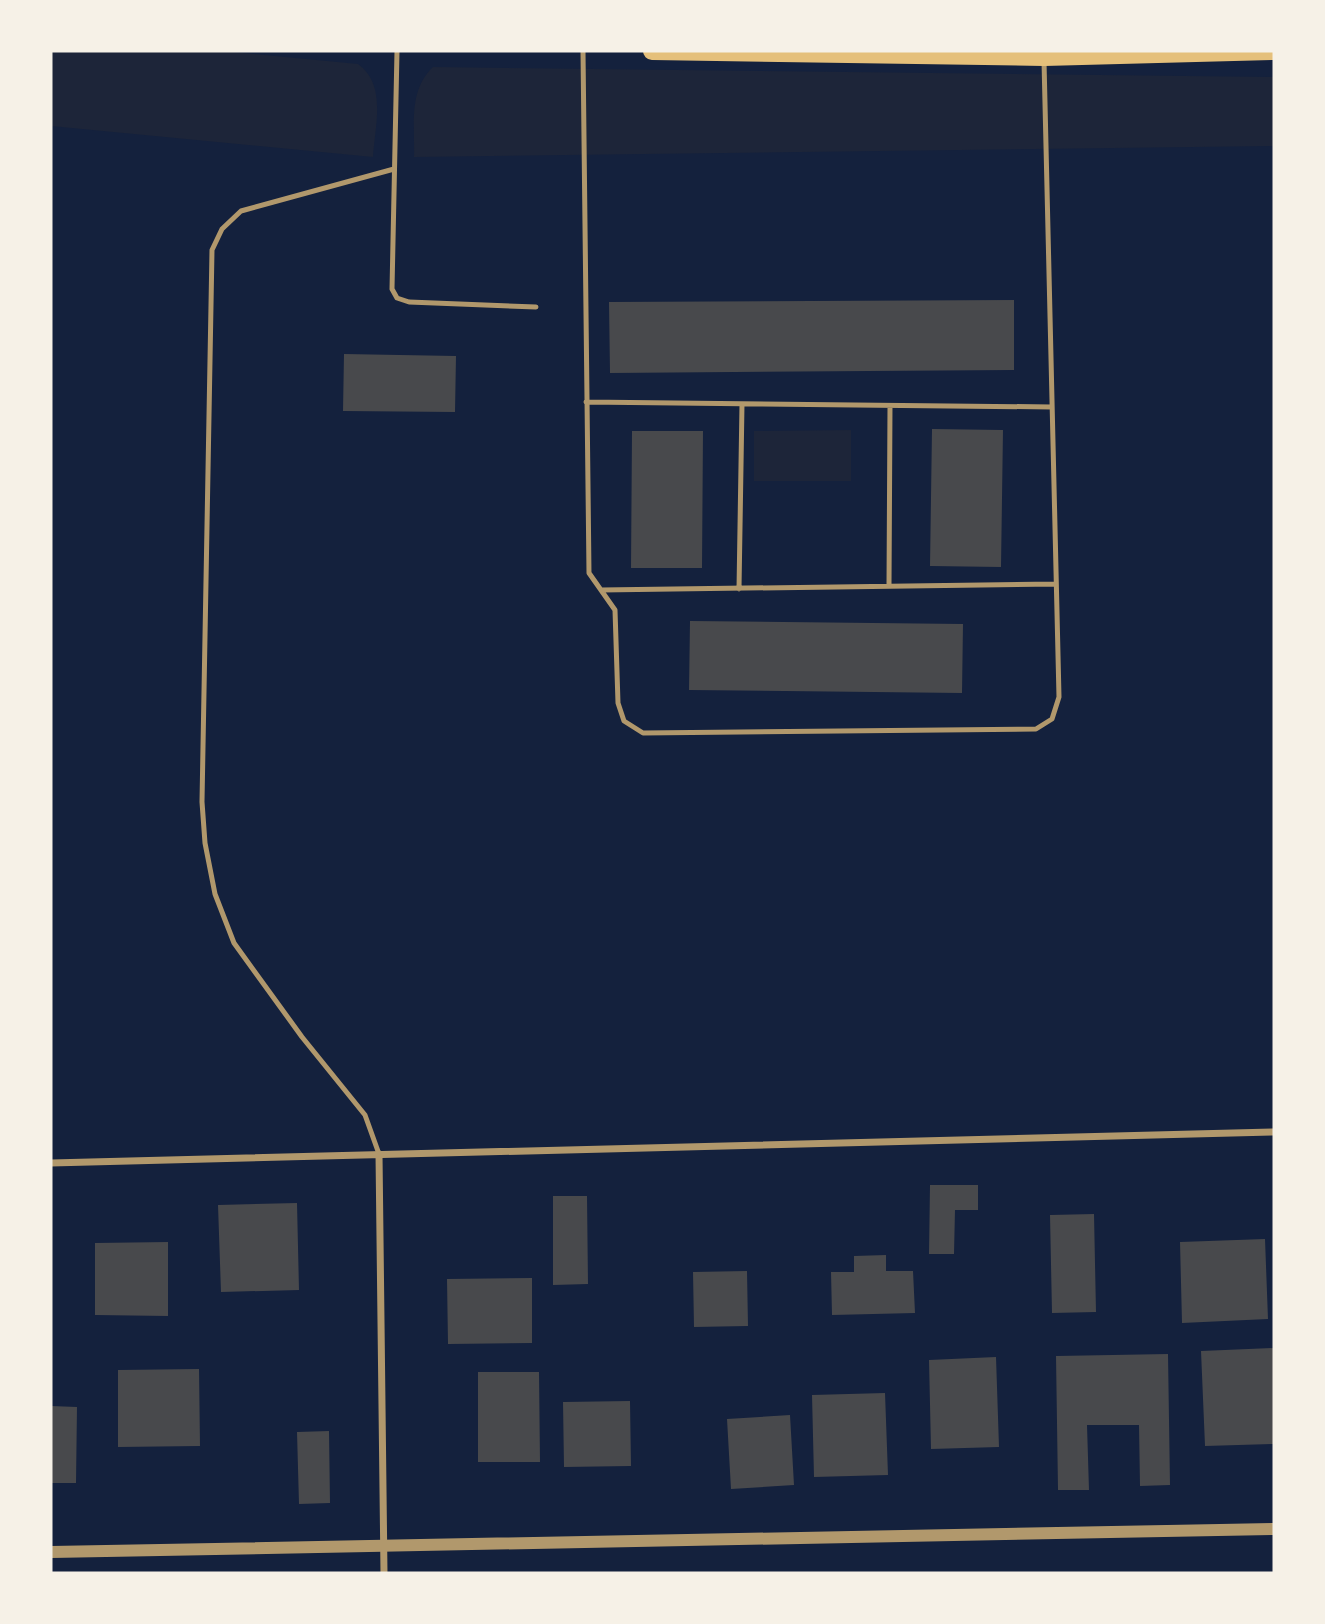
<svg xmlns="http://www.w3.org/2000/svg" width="1325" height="1624" viewBox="0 0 1325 1624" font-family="Lato,sans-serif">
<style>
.green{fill:#1d2539}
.building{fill:#48494c}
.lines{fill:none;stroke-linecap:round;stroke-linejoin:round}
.service{stroke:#b1986c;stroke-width:5}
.minor{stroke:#b1986c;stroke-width:7}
.tertiary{stroke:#b1986c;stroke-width:12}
.primary{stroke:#e5c07b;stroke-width:18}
</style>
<rect width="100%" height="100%" fill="#14213d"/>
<!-- green -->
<path class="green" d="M51 51H223L358 64C387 85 375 125 373 157L51 126Z
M433 67 1274 77V146L414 157C415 124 408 91 433 67Z
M851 430V481H754V431Z"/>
<!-- building -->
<path class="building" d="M1014 300V370L610 373 609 302Z
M344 354 456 356 455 412 343 411Z
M932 429 1003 430 1001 567 930 566Z
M632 431H703L702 568H631Z
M690 621 963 624 962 693 689 690Z
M930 1185H978V1210H955L954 1254H929Z
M553 1196H587L588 1284 553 1285Z
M297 1203 299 1290 221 1292 218 1205Z
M1094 1214 1096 1312 1052 1313 1050 1215Z
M1265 1239 1268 1319 1182 1323 1180 1242Z
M168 1242V1316L95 1315V1243Z
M886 1255V1271H913L915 1313 832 1315 831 1272H854V1256Z
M747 1271 748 1326 694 1327 693 1272Z
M532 1278V1343L448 1344 447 1279Z
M1274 1348V1444L1205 1446 1201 1351Z
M1168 1354 1170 1485 1140 1486 1139 1425H1087L1089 1490H1058L1056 1356Z
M996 1357 999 1447 931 1449 929 1360Z
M199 1369 200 1446 118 1447V1370Z
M478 1372H539L540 1462H478Z
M885 1393 888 1475 814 1477 812 1395Z
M630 1401 631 1466 564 1467 563 1402Z
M51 1406 77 1407 76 1483H51Z
M790 1415 794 1485 731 1489 727 1419Z
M329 1431 330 1503 299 1504 297 1432Z"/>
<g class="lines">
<!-- service -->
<path class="service" d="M397 51 392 289 397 298 409 302 536 307
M583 51 589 573 615 610 618 703 624 721 643 733 1036 729 1052 719 1059 697 1044 61
M586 402 1052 407
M889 586 890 406
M739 589 742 404
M601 590 1056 584
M379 1154 365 1115 302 1037 234 943 215 894 205 843 202 802 212 250 222 229 241 211 394 169"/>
<!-- minor -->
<path class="minor" d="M379 1154 384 1573
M51 1163 1274 1132"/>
<!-- tertiary -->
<path class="tertiary" d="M51 1552 1274 1529"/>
<!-- primary -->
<path class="primary" d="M652 51 1044 57 1274 51"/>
</g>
<!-- border -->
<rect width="1325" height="1624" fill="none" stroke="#f6f1e7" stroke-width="105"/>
</svg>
